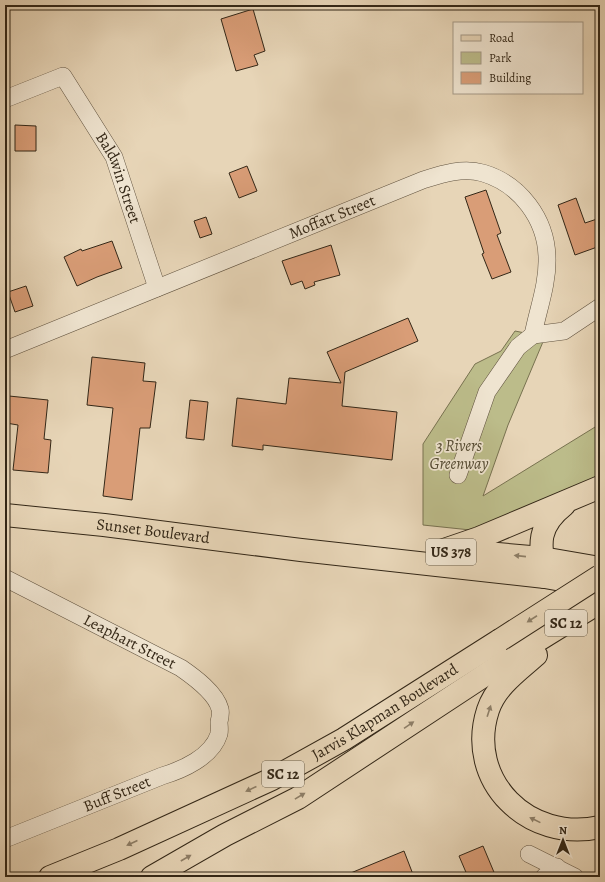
<svg xmlns="http://www.w3.org/2000/svg" width="605" height="882" viewBox="0 0 605 882" font-family="Alegreya,serif">
<style>
.green{fill:#bcbc8a;stroke:#787250}
.building{fill:#d99d77;stroke:#332717}
.lines{fill:none;stroke-linecap:round;stroke-linejoin:round}
.street-casing{stroke:#60523f;stroke-width:18}
.primary-casing{stroke:#332717;stroke-width:24}
.highway-casing{stroke:#332717;stroke-width:24}
.street{stroke:#efe4d0;stroke-width:17}
.primary{stroke:#e7d5b7;stroke-width:22}
.highway{stroke:#e7d5b7;stroke-width:22}
.highway-bridge-casing{stroke:#332717;stroke-width:24;stroke-linecap:butt}
.highway-bridge{stroke:#e7d5b7;stroke-width:22}
.oneway{fill:#8d7e67}
.labels{text-anchor:middle;dominant-baseline:central;stroke-width:3.5;stroke-linejoin:round;paint-order:stroke}
.shield{fill:#efe4d0;stroke:#6b604e;stroke-width:1}
.shield-label{font-size:15px;font-weight:bold;fill:#332717}
.street-label{font-size:16px;fill:#332717;stroke:#efe4d0}
.park-label{font-size:16px;font-style:italic;fill:#554c34;stroke:#efe4d0}
</style>
<rect width="100%" height="100%" fill="#e7d5b7"/>
<filter id="stains"><feTurbulence type="fractalNoise" baseFrequency=".005" numOctaves="4"/><feColorMatrix values="0 0 0 0 .2 0 0 0 0 .09 0 0 0 0 .02 0 0 0 .5 -.17"/></filter>
<radialGradient id="worn" r=".72"><stop offset=".6" stop-color="#630" stop-opacity="0"/><stop offset="1" stop-color="#630" stop-opacity=".3"/></radialGradient>
<!-- green -->
<path class="green" d="M515 331 545 337 508 425 483 496 600 424V476L480 531 423 525V444L475 364 501 351Z"/>
<!-- building -->
<path class="building" d="M253 9 265 51 254 55 258 65 236 71 221 19Z
M15 125 36 126V151H15Z
M247 166 257 191 239 198 229 173Z
M486 190 501 233 497 235 511 272 492 279 482 254 484 253 465 197Z
M576 198 585 223 600 218V246L575 255 558 205Z
M206 217 212 234 200 238 194 221Z
M112 241 122 268 97 277 77 286 64 257 81 249 82 251Z
M331 245 340 275 314 282 315 285 305 289 302 281 291 285 282 261Z
M26 286 33 306 15 312 8 292Z
M408 318 418 341 345 372 342 406 397 412 392 460 263 445V450L232 446 237 398 286 404 289 378 341 383 327 352Z
M92 357 145 363 143 381 156 382 150 428H140L132 500 103 496 113 408 87 405Z
M9 396 48 400 44 439 51 440 48 473 13 470 18 425 6 423Z
M190 400 208 402 204 440 186 438Z
M483 846 496 877H468L459 856Z
M404 851 414 877H341Z"/>
<g class="lines">
<!-- street casing -->
<g class="street-casing">
<g id="street">
<path id="s1" d="M5 99 63 76 114 157 157 288"/>
<path d="M533 335 564 331 600 307"/>
<path id="s2" d="M5 350 423 180C442 174 463 167 483 173 520 184 546 219 547 257 548 284 538 309 533 335"/>
<path d="M458 475 487 392 518 347 533 335"/>
<path id="s3" d="M5 578 181 668C194 677 216 693 220 709 221 713 220 718 219 722 219 725 220 730 219 734 212 757 182 770 162 776L5 839"/>
<path d="M529 854 575 877"/>
<path d="M544 877 557 867"/>
</g>
</g>
<!-- primary casing -->
<g class="primary-casing">
<g id="primary">
<path id="s4" d="M5 515 104 525 301 550 545 577 600 587"/>
<path d="M441 552 486 553 542 558 600 568"/>
</g>
</g>
<!-- highway casing -->
<g class="highway-casing">
<g id="highway">
<path d="M438 552 479 538 600 487"/>
<path d="M545 577C540 545 536 527 564 505"/>
<path d="M536 655C518 671 496 686 488 710 465 781 529 843 600 827"/>
<path id="s5" d="M50 877 119 849 272 779 344 739 500 640"/>
<path d="M152 877 225 835 298 798 532 644 600 602"/>
</g>
</g>
<!-- street -->
<use href="#street" class="street"/>
<!-- primary -->
<use href="#primary" class="primary"/>
<!-- highway -->
<use href="#highway" class="highway"/>
<!-- highway-bridge casing -->
<g class="highway-bridge-casing">
<path id="highway-bridge" d="M500 640 600 576"/>
</g>
<!-- highway-bridge -->
<use href="#highway-bridge" class="highway-bridge"/>
</g>
<!-- one-way arrows -->
<defs><path id="oneway-solid" d="M-6-.8H1V-3.2L6.5 0L1 3.2V.8H-6Z"/></defs>
<g class="oneway">
<use href="#oneway-solid" transform="translate(520 556) rotate(-174)"/>
<use href="#oneway-solid" transform="translate(532 619) rotate(147)"/>
<use href="#oneway-solid" transform="translate(489 711) rotate(-72)"/>
<use href="#oneway-solid" transform="translate(409 725) rotate(-34)"/>
<use href="#oneway-solid" transform="translate(251 789) rotate(155)"/>
<use href="#oneway-solid" transform="translate(300 796) rotate(-31)"/>
<use href="#oneway-solid" transform="translate(535 820) rotate(-154)"/>
<use href="#oneway-solid" transform="translate(132 843) rotate(155)"/>
<use href="#oneway-solid" transform="translate(186 858) rotate(-30)"/>
</g>
<g class="labels">
<!-- shield labels -->
<g class="shield">
<rect x="426" y="539" width="50" height="26" rx="3"/>
<rect x="545" y="610" width="42" height="26" rx="3"/>
<rect x="262" y="761" width="42" height="26" rx="3"/>
</g>
<g class="shield-label">
<text x="451" y="552">US 378</text>
<text x="566" y="623">SC 12</text>
<text x="283" y="774">SC 12</text>
</g>
<!-- street labels -->
<g class="street-label">
<text stroke="none"><textPath href="#s1" startOffset="179">Baldwin Street</textPath></text>
<text stroke="none"><textPath href="#s2" startOffset="353">Moffatt Street</textPath></text>
<text stroke="none"><textPath href="#s4" startOffset="149">Sunset Boulevard</textPath></text>
<text stroke="none"><textPath href="#s3" startOffset="140">Leaphart Street</textPath></text>
<text stroke="none"><textPath href="#s5" startOffset="374">Jarvis Klapman Boulevard</textPath></text>
<text transform="translate(117 794) rotate(-22)">Buff Street</text>
</g>
<!-- park labels -->
<g class="park-label">
<text x="459" y="446">3 Rivers<tspan x="459" dy="18">Greenway</tspan></text>
</g>
</g>
<!-- margin -->
<rect width="605" height="882" fill="none" stroke="#e7d5b7" stroke-width="20"/>
<rect x="6" y="6" width="593" height="870" fill="none" stroke="#332717" stroke-width="2"/>
<rect x="10" y="10" width="585" height="862" fill="none" stroke="#332717"/>
<!-- legend -->
<rect x="453" y="22" width="130" height="72" fill="#efe4d0" stroke="#a49886"/>
<rect x="461" y="35" width="20" height="6" fill="#e7d5b7" stroke="#a49886"/>
<text x="489" y="42" font-size="12" fill="#332717">Road</text>
<rect x="461" y="52" width="20" height="12" fill="#bcbc8a" stroke="#a49886"/>
<text x="489" y="62" font-size="12" fill="#332717">Park</text>
<rect x="461" y="72" width="20" height="12" fill="#d99d77" stroke="#a49886"/>
<text x="489" y="82" font-size="12" fill="#332717">Building</text>
<!-- north arrow -->
<g transform="translate(563 840)" stroke="#efe4d0" stroke-width="3" paint-order="stroke">
<path d="M0-3L7 15L0 10L-7 15Z" fill="#332717"/>
<text y="-6" font-size="11" font-weight="bold" text-anchor="middle" fill="#332717">N</text>
</g>
<rect width="100%" height="100%" filter="url(#stains)"/>
<rect width="100%" height="100%" fill="url(#worn)"/>
</svg>
